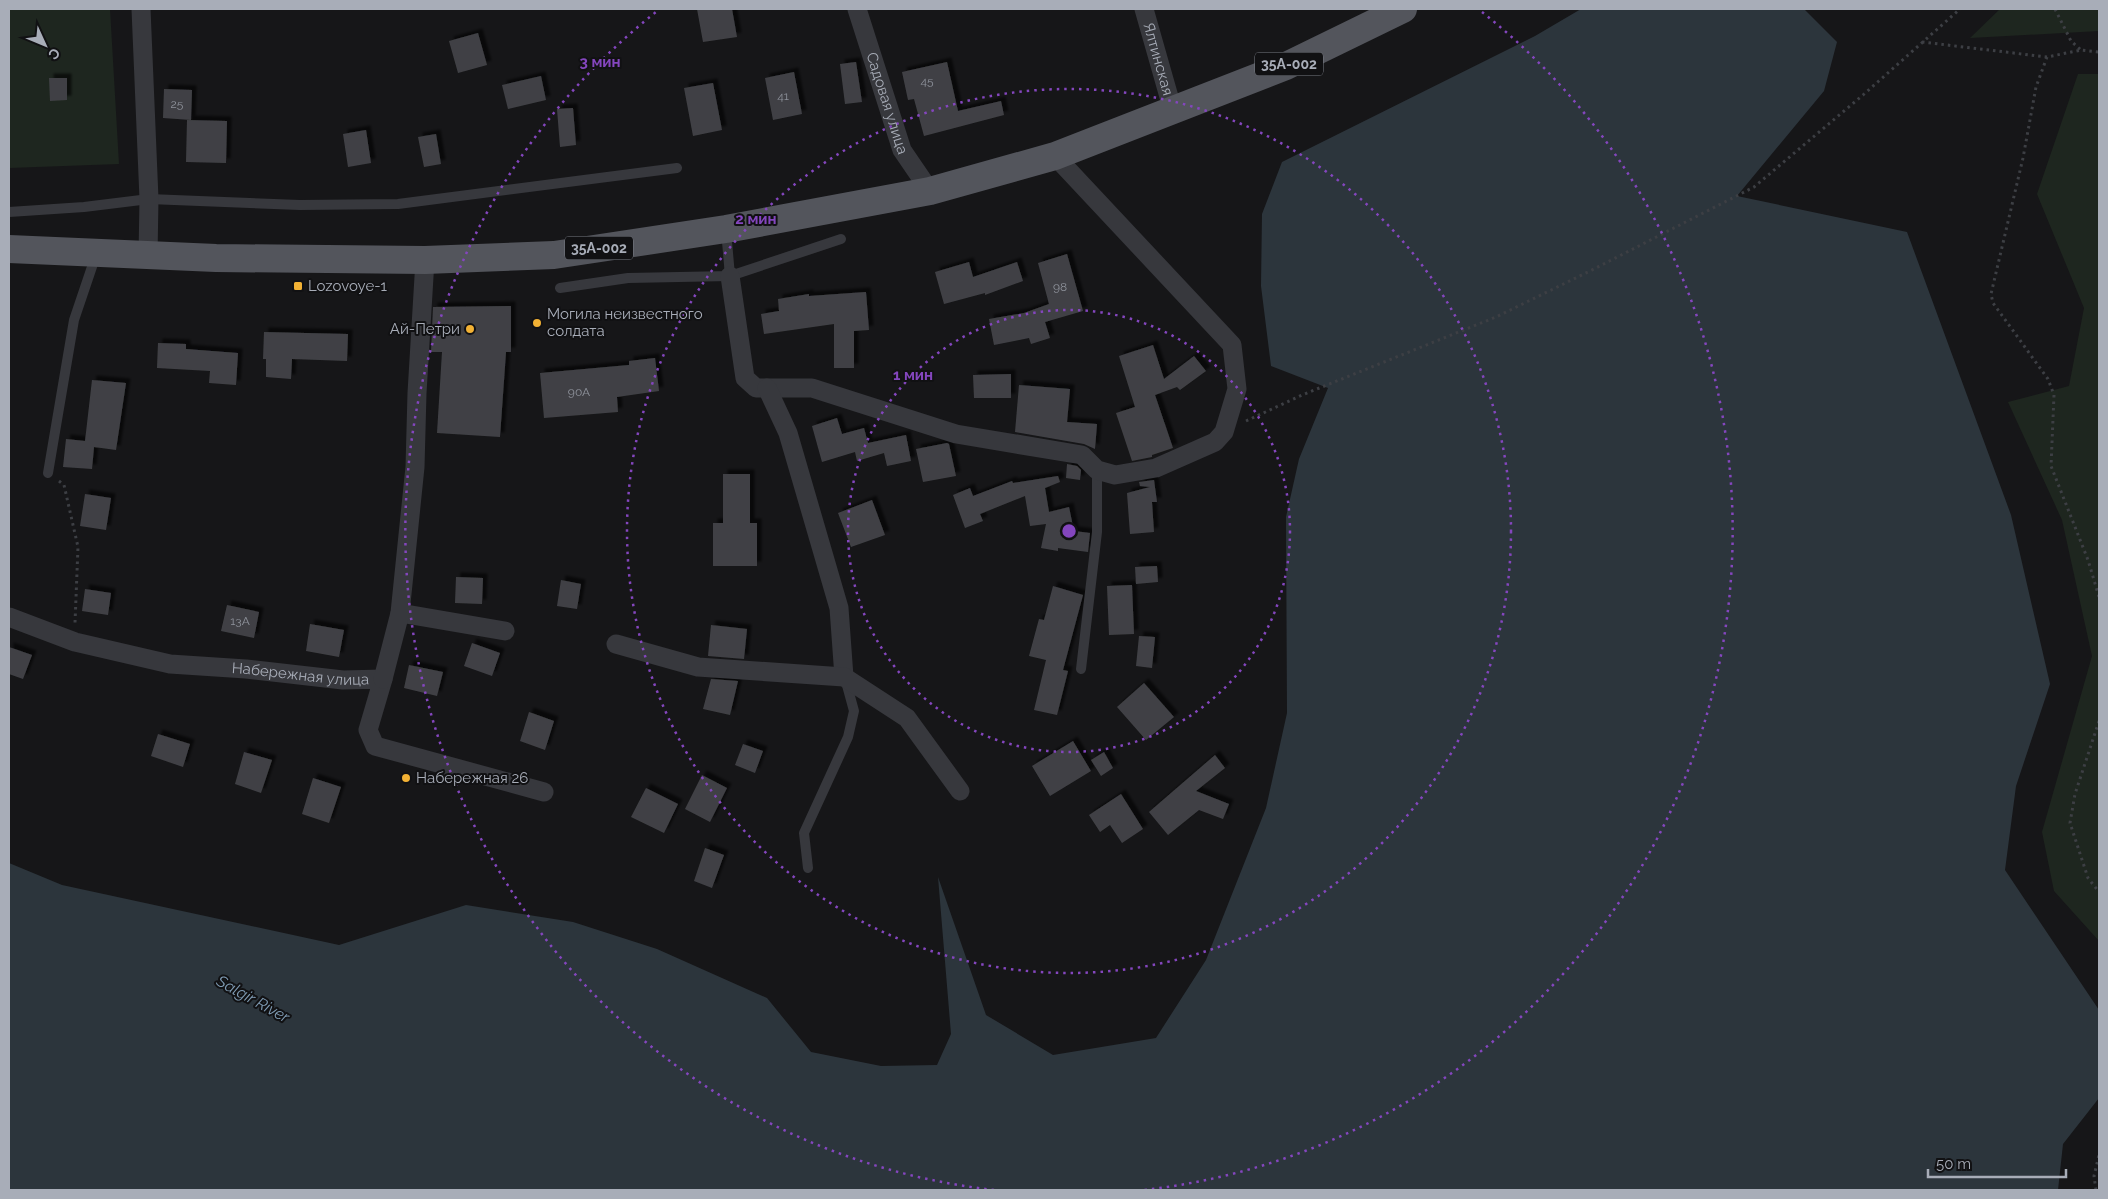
<svg xmlns="http://www.w3.org/2000/svg" width="2108" height="1199" viewBox="0 0 2108 1199" font-family="Raleway,sans-serif">
<style>
.green{fill:#1e261f}
.water{fill:#2c353c}
.building{fill:#404145;filter:url(#shadow)}
.lines{fill:none;stroke-linecap:round;stroke-linejoin:round}
.path{stroke:#3d3f44;stroke-width:3;stroke-dasharray:2.5 4;stroke-linecap:butt}
.lane{stroke:#37383d;stroke-width:10}
.street{stroke:#37383d;stroke-width:19}
.primary{stroke:#53555c;stroke-width:28}
.ring{fill:none;stroke:#8446be;stroke-width:2.5;stroke-dasharray:2.5 5}
.poi-dot{fill:#f2b134;stroke:#111113;stroke-width:2}
.labels{text-anchor:middle;dominant-baseline:central;stroke-width:4;stroke-linejoin:round;paint-order:stroke}
.number-label{font-size:12px;fill:#8e929b}
.shield{fill:#111113;stroke:#7b7e86;stroke-width:1}
.shield-label{font-size:14px;font-weight:bold;fill:#a8adb8}
.street-label{font-size:15px;fill:#a8adb8;stroke:#111113}
.poi-label{font-size:15px;fill:#a8adb8;stroke:#111113;text-anchor:start}
.water-label{font-size:16px;font-style:italic;fill:#7f9bb3;stroke:#111113}
.centre{fill:#8446be;stroke:#111113;stroke-width:2.5}
.ring-label{font-size:15px;text-anchor:middle;font-weight:bold;fill:#8446be;stroke:#111113;stroke-width:4;stroke-linejoin:round;paint-order:stroke}
</style>
<defs>
<filter id="shadow"><feDropShadow dx="4.5" dy="-4.5" stdDeviation="1" flood-color="#0009"/></filter>
</defs>
<rect width="100%" height="100%" fill="#161618"/>
<!-- green -->
<path class="green" d="M9 9H110L119 164 9 168Z
M2000 9H2099V31L1970 38Z
M2078 74H2099V941L2054 891 2042 832 2092 656 2062 520 2008 402 2069 386 2084 308 2037 194Z"/>
<!-- water -->
<path class="water" d="M1581 9H1804L1837 42 1824 91 1737 196 1907 232 2011 515 2050 684 2016 786 2005 870 2099 1010V1098L2063 1144 2058 1190H9V863L62 885 339 945 466 905 573 922 657 949 767 998 811 1052 881 1066 937 1065 951 1034 938 877 986 1015 1053 1055 1156 1038 1206 960 1266 808 1287 713 1286 517 1299 459 1328 388 1271 366 1261 286 1262 214 1282 162 1535 36Z"/>
<!-- building -->
<path class="building" d="M697 9H732L737 37 703 42Z
M478 33 487 65 458 73 449 41Z
M856 62 862 102 845 104 840 64Z
M947 62 958 111 1001 101 1004 115 924 136 914 99 908 100 902 72Z
M794 72 802 114 773 120 765 78Z
M541 76 546 100 508 109 502 85Z
M49 78H67V100L50 101Z
M713 83 722 130 693 136 684 88Z
M164 89 192 90 191 120 163 118Z
M573 108 576 145 560 147 557 109Z
M187 120 227 121 226 163 186 162Z
M366 130 371 163 348 167 343 134Z
M436 134 441 164 424 167 418 137Z
M1067 254 1083 311 1045 322 1050 338 1031 344 1029 338 994 345 989 319 1024 313 1049 304 1038 263Z
M969 262 973 277 1017 262 1023 281 985 295V293L944 304 935 272Z
M866 292 869 330 854 331V368H834V324L764 334 761 314 779 311 778 299 809 294V296Z
M511 306V352H506L500 437 437 433 442 352H431L433 307Z
M264 332 348 334 347 361 292 359 291 379 266 377V359H263Z
M158 343 186 344V349L238 353 236 385 209 383 210 371 157 368Z
M1153 345 1164 379 1194 356 1206 371 1180 390 1177 387 1155 395 1173 448 1152 455V457L1132 461 1116 413 1135 407 1119 356Z
M655 358 659 391 617 397 618 412 544 418 540 373 629 365V361Z
M1011 374V398H974L973 375Z
M92 380 126 383 116 450 94 447 92 469 63 467 66 439 85 441Z
M1019 385 1070 389 1067 422 1097 424 1095 449 1084 444 1015 432Z
M837 418 842 434 864 428 868 443 906 435 911 461 887 466 884 453 857 461 855 452 822 462 812 426Z
M947 443 949 444 956 476 923 482 916 449Z
M1067 464 1077 466 1081 470 1080 480 1066 478Z
M723 474H750V523H757V566H713V523H723Z
M1058 476 1060 482 1045 488 1049 512 1069 507 1074 531 1090 533 1088 552 1058 548V551L1041 548 1046 524 1030 526 1025 496 980 514 983 521 965 528 953 495 970 488 973 496 1012 481 1013 483Z
M1154 480 1157 502H1152L1154 532 1130 534 1127 493 1150 487 1140 486 1139 482Z
M85 494 111 498 106 530 80 526Z
M872 500 885 535 851 547 838 513Z
M1157 566 1158 582 1136 584 1135 567Z
M456 577 483 578 482 604 455 603Z
M561 580 581 584 577 609 557 606Z
M1132 585 1134 634 1109 635 1107 586Z
M1053 586 1083 595 1063 670 1068 671 1057 715 1034 710 1046 660 1029 656 1039 619 1044 620Z
M85 589 111 593 108 615 82 611Z
M227 605 259 612 254 638 221 631Z
M310 624 344 630 339 657 306 651Z
M711 625 747 629 744 659 708 656Z
M1139 636 1155 637 1152 668 1136 666Z
M472 643 500 653 492 676 464 666Z
M9 647 32 655 23 679 9 674Z
M409 665 443 672 437 696 404 688Z
M711 679 738 681 730 715 703 709Z
M1144 683 1174 717 1146 740 1117 707Z
M529 712 554 721 545 750 520 741Z
M158 734 190 744 183 767 151 756Z
M1073 741 1091 771 1050 796 1032 766Z
M743 744 763 751 755 773 735 765Z
M244 752 272 760 261 793 235 784Z
M1104 752 1113 768 1101 776 1091 760Z
M1215 755 1225 768 1196 791 1229 804 1223 819 1199 810 1168 835 1149 812Z
M702 775 727 788 710 822 685 809Z
M313 778 341 787 329 823 302 814Z
M646 788 678 804 664 833 631 817Z
M1121 794 1143 829 1122 843 1110 825 1100 832 1089 815Z
M705 848 724 855 712 888 694 881Z"/>
<g class="lines">
<!-- path -->
<path class="path" d="M2055 9 2071 41 2081 50
M1922 42 2047 57 2081 50 2099 52
M2047 57 2036 87 2023 158 1991 294 1993 303 2048 379 2054 395 2051 466 2088 560 2099 597
M1246 421 1302 395 1496 317 1590 271 1754 187 1863 95 1960 9
M59 481 64 485 78 547 75 623
M2099 721 2075 794 2070 823 2088 878 2099 892
M2096 1190 2094 1176 2099 1155"/>
<!-- lane -->
<path class="lane" d="M9 212 84 207 149 199 300 205 398 204 677 168
M726 230 730 276
M560 288 628 278 730 276 841 239
M48 473 74 320 96 255
M1081 669 1097 532V470
M808 868 804 833 848 737 854 711 845 678"/>
<!-- street -->
<g class="street">
<path d="M141 9 149 199 148 256"/>
<path id="s1" d="M857 9 902 150 930 191"/>
<path id="s2" d="M1144 9 1173 111"/>
<path d="M730 276 745 378 756 388H812L956 434 1082 455 1097 470 1115 475 1156 468 1215 442 1224 432 1237 389 1232 345 1055 156"/>
<path d="M767 388 788 433 839 608 844 677"/>
<path d="M400 613 505 631"/>
<path id="s3" d="M9 617 75 642 170 664 246 669 343 680 383 679 368 730 375 746 544 792"/>
<path d="M616 644 698 667 844 677 907 718 960 791"/>
<path d="M383 679 400 613 415 467 417 393 425 260"/>
</g>
<!-- primary -->
<path class="primary" d="M9 249 216 258 425 260 554 255 726 229 930 191 1055 156 1286 66 1403 9"/>
</g>
<!-- distance rings -->
<g class="ring">
<circle cx="1069" cy="531" r="221"/>
<circle cx="1069" cy="531" r="442"/>
<path d="M994 1190A663 663 0 0 1 656 12M1482 12A663 663 0 0 1 1144 1190"/>
</g>
<!-- markers -->
<g class="poi-dot">
<rect x="293" y="281" width="10" height="10" rx="2.5"/>
<circle cx="537" cy="323" r="5"/>
<circle cx="470" cy="329" r="5"/>
<circle cx="406" cy="778" r="5"/>
</g>
<g class="labels">
<!-- number labels -->
<g class="number-label">
<text x="927" y="81">45</text>
<text x="783" y="96">41</text>
<text x="177" y="104">25</text>
<text x="1060" y="287">98</text>
<text x="579" y="392">90А</text>
<text x="240" y="621">13А</text>
</g>
<!-- shield labels -->
<g class="shield">
<rect x="1255" y="52.5" width="68" height="23" rx="4"/>
<rect x="565" y="236.5" width="68" height="23" rx="4"/>
</g>
<g class="shield-label">
<text x="1289" y="64">35А-002</text>
<text x="599" y="248">35А-002</text>
</g>
<!-- street labels -->
<g class="street-label">
<text stroke="none"><textPath href="#s2" startOffset="52">Ялтинская</textPath></text>
<text stroke="none"><textPath href="#s1" startOffset="99">Садовая улица</textPath></text>
<text stroke="none"><textPath href="#s3" startOffset="299">Набережная улица</textPath></text>
</g>
<!-- poi labels -->
<g class="poi-label">
<text x="308" y="286">Lozovoye-1</text>
<text x="547" y="314">Могила неизвестного<tspan x="547" dy="17">солдата</tspan></text>
<text x="460" y="329" text-anchor="end">Ай-Петри</text>
<text x="416" y="778">Набережная 26</text>
</g>
<!-- water labels -->
<g class="water-label">
<text transform="translate(253 999) rotate(29)">Salgir River</text>
</g>
</g>
<circle cx="1069" cy="531" r="8" class="centre"/>
<g class="ring-label">
<text x="600" y="67">3 мин</text>
<text x="756" y="224">2 мин</text>
<text x="913" y="380">1 мин</text>
</g>
<!-- border -->
<rect width="2108" height="1199" fill="none" stroke="#a8adb8" stroke-width="20"/>
<!-- north arrow -->
<g transform="translate(45 45) rotate(134)" stroke="#111113" stroke-width="4" paint-order="stroke">
<path d="M0-4L9 19L0 12L-9 19Z" fill="#a8adb8"/>
<text y="-8" font-size="14" font-weight="bold" text-anchor="middle" fill="#a8adb8">С</text>
</g>
<!-- scale -->
<path d="M1928 1169v8h138v-8" fill="none" stroke="#a8adb8" stroke-width="2.5"/>
<text x="1936" y="1169" font-size="15" fill="#a8adb8" stroke="#111113" stroke-width="4" paint-order="stroke">50 m</text>
</svg>
